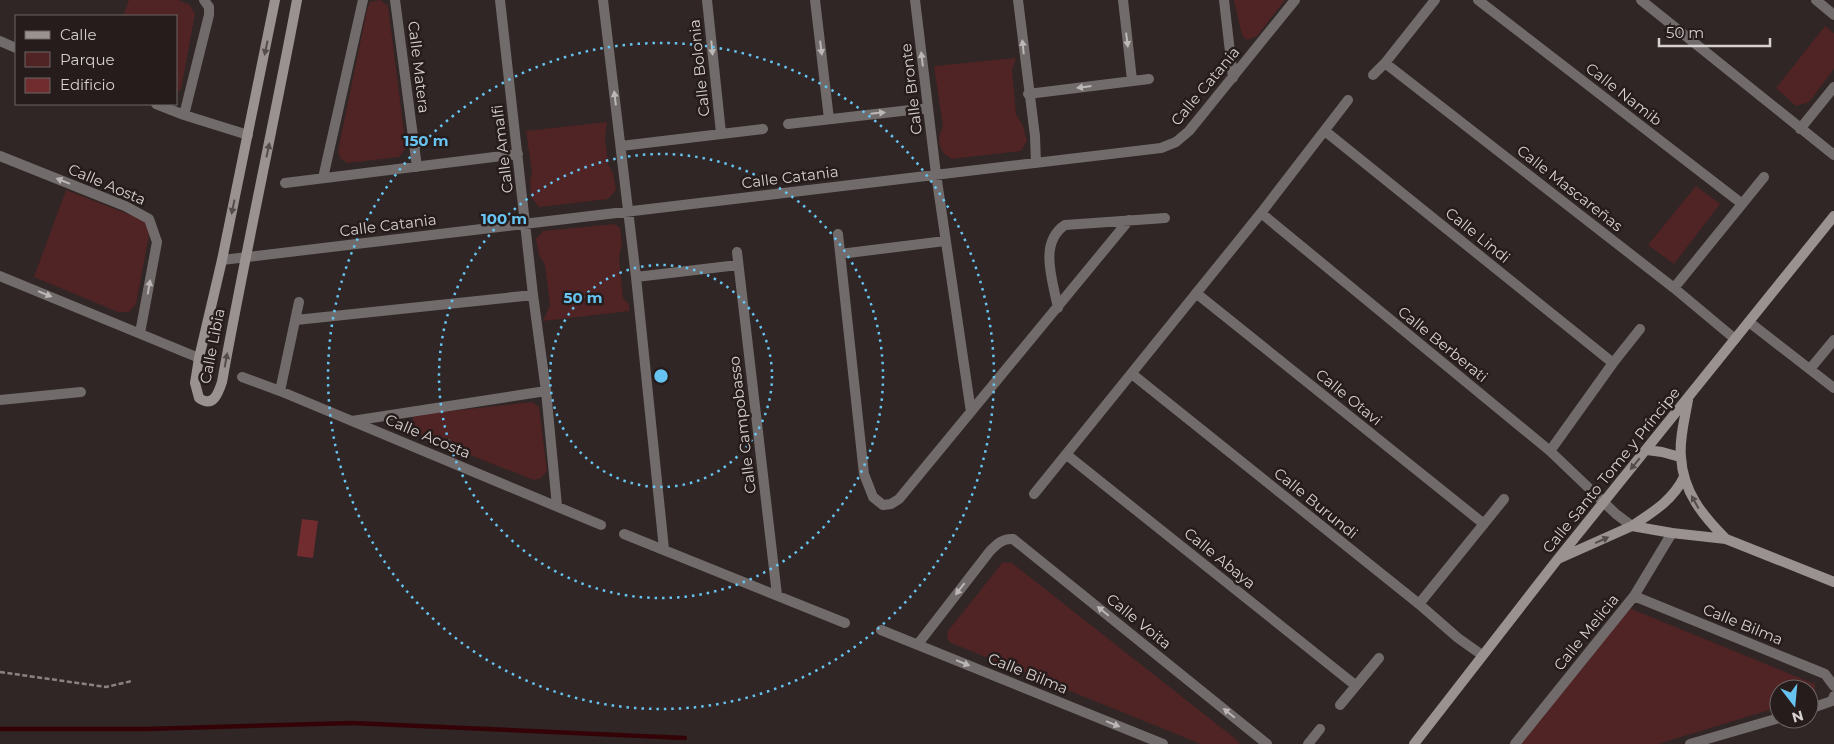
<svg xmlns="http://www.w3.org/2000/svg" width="1834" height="744" viewBox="0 0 1834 744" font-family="Montserrat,sans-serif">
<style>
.green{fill:#502324}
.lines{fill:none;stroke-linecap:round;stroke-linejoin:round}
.stream{stroke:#330307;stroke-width:4.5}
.building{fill:#702c2e}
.path{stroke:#8a8282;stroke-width:2.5;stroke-dasharray:5 2.5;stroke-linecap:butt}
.street{stroke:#716c6b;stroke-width:10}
.secondary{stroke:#9a9191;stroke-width:10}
.oneway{fill:#beb7b7}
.oneway2{fill:#544b4b}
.ring{fill:none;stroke:#67c4f0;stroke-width:2.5;stroke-dasharray:2.5 5}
.labels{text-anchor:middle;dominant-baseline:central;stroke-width:5;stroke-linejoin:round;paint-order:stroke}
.street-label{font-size:15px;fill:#d7d0d0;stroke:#261c1c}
.centre{fill:#67c4f0;stroke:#261c1c;stroke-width:2.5}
.ring-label{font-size:15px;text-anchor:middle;font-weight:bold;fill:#67c4f0;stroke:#261c1c;stroke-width:5;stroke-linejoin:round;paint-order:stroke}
</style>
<rect width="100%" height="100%" fill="#302626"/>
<!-- green -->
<path class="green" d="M129 0H178L190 5 195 14 181 89 176 94V16H123Z
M380 0 388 6 406 148 399 157 347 163 340 158 338 151 367 10 370 2Z
M1234 0H1285L1257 36 1247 40 1242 35Z
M1825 26 1834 33V69L1809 102 1796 106 1776 88Z
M1016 58 1012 70 1016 114 1023 126 1027 141 1021 151 952 159 944 154 940 147 939 137 943 126 934 66Z
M607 122 605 137 608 164 613 173 616 190 608 199 539 207 531 197 530 181 532 172 526 131Z
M1696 186 1720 204 1674 264 1648 245Z
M66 190 146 221 150 230 136 304 129 312H118L34 277Z
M615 224 620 228 622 243 619 258 623 298 629 304V311L543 321 550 305 545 265 539 255 536 239 543 231Z
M532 402 539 407 547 471 541 478 534 480 416 434 410 427 414 415Z
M1003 562 1012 563 1237 740 1240 744H1201L951 643 947 639 948 631Z
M1629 608 1815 684V696L1809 698V689H1779V707L1658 744H1521Z"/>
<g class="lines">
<!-- stream -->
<path class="stream" d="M0 729H146L352 723 685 738"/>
</g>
<!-- building -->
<path class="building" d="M302 519 318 521 313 558 297 556Z"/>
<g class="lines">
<!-- path -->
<path class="path" d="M0 672 106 687 132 681"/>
<!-- street -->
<path class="street" d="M395 0 417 167
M500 0 533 295 546 391 557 506
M603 0 636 277 664 549
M707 0 721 133
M815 0 829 119
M915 0 936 174 971 412
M1018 0 1035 136 1036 163
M1123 0 1132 80
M1224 0 1233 78
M1478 0 1741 203
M1641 0 1834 155
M1816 0 1834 15
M0 41 16 48
M1385 63 1674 288 1735 339
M1373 75 1385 63 1435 0
M1028 94 1149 79
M156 104 184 115 248 135
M184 115 209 15V7L204 0
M788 124 928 108
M1800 129 1834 87
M1325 131 1613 363
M621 146 763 129
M0 156 125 206 149 219 157 242 140 333
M323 178 363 0
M285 183 518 154
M1261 213 1550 451 1616 514 1632 526
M838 234 864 474 873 497 883 505 891 504 899 499 1129 220
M737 252 777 595
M840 254 945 241
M222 260 1161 148 1176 142 1189 131 1295 0
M0 276 199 358
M636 277 738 265
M1674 288 1764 177
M1196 293 1484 524
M1058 308C1053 281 1038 243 1065 225L1165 218
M296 320 533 295
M1749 322 1834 388
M1810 369 1834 340
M1132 374 1419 604 1458 638 1482 655
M242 377 280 391 601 525
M280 391 299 302
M0 400 81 392
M352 421 546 391
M1550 451 1613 363 1640 329
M1067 455 1355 685
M1034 494 1261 213 1348 100
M624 534 845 623
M1634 596 1825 674 1834 686
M1419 604 1504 499
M881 630 1163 744
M918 644 990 551C997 544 1003 538 1013 539L1267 744
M1340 705 1379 658
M1809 709 1832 701 1834 696
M1308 744 1320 729
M1515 744 1634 596 1672 533
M1690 744 1779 718"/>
<!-- secondary -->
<path class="secondary" d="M275 0 222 260 199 358 195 383 199 398C213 408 218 394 222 382 245 254 273 128 297 0
M1688 400C1685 418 1679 439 1681 457 1683 492 1703 516 1726 539
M1647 450 1662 452 1680 457
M1632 526C1653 512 1673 500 1684 477
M1558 559 1632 526 1672 533 1726 539 1834 582
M1414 744 1557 560 1834 216"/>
</g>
<!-- one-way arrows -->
<defs><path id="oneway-solid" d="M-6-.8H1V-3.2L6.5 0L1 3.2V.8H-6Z" transform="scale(1.25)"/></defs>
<g class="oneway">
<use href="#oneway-solid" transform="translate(1127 40) rotate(83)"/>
<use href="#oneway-solid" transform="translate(1023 47) rotate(-96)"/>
<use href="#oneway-solid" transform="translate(712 48) rotate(84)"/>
<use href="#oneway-solid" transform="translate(821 48) rotate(83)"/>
<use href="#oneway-solid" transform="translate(922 59) rotate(-97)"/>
<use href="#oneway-solid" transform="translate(1084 87) rotate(173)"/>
<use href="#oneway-solid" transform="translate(615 98) rotate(-97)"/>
<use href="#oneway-solid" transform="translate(878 113) rotate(-6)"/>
<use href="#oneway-solid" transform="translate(63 181) rotate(-158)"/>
<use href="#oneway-solid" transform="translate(149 287) rotate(-80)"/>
<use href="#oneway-solid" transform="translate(45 294) rotate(22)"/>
<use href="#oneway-solid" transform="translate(960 589) rotate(128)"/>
<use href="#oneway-solid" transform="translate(1103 611) rotate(-141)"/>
<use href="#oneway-solid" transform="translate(963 663) rotate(22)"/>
<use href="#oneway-solid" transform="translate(1229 713) rotate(-141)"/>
<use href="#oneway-solid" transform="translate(1113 724) rotate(22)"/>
</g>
<g class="oneway2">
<use href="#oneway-solid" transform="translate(266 48) rotate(102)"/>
<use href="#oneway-solid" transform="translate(268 150) rotate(-78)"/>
<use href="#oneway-solid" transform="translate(233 207) rotate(102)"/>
<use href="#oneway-solid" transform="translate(226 360) rotate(-80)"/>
<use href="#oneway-solid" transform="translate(1635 464) rotate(130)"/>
<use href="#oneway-solid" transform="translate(1695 502) rotate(-119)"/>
<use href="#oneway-solid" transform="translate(1602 540) rotate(-24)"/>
</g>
<!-- distance rings -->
<g class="ring">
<circle cx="661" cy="376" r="111"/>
<circle cx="661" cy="376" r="222"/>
<circle cx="661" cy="376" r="333"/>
</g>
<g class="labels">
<!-- street labels -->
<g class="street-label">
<text transform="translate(419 67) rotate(83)">Calle Matera</text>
<text transform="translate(699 68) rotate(-96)">Calle Bolonia</text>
<text transform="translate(1205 86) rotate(-50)">Calle Catania</text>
<text transform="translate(911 89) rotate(-97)">Calle Bronte</text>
<text transform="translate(1624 94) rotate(38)">Calle Namib</text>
<text transform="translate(502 149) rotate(-97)">Calle Amalfi</text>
<text transform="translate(790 177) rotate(-7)">Calle Catania</text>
<text transform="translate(107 184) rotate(23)">Calle Aosta</text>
<text transform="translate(1570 188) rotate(38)">Calle Mascareñas</text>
<text transform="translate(388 225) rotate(-7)">Calle Catania</text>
<text transform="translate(1478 235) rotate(39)">Calle Lindi</text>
<text transform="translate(1443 344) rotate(39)">Calle Berberati</text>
<text transform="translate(212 346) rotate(-79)">Calle Libia</text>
<text transform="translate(1349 397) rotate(39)">Calle Otavi</text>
<text transform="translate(742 425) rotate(-97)">Calle Campobasso</text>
<text transform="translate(428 436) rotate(23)">Calle Acosta</text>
<text transform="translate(1611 470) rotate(-51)">Calle Santo Tome y Príncipe</text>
<text transform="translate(1316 503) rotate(39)">Calle Burundi</text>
<text transform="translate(1220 558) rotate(39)">Calle Abaya</text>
<text transform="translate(1139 621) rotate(39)">Calle Voita</text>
<text transform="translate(1743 624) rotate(22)">Calle Bilma</text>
<text transform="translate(1586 632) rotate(-51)">Calle Melicia</text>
<text transform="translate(1028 673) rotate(22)">Calle Bilma</text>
</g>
</g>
<circle cx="661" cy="376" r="8" class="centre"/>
<g class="ring-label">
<text x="426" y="146">150 m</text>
<text x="504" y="224">100 m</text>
<text x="583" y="303">50 m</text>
</g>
<!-- legend -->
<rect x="15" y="15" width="162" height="90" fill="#261c1c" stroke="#6d6464"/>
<rect x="25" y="31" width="25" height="8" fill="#9a9191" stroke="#6d6464"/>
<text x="60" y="40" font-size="15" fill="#d7d0d0">Calle</text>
<rect x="25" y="52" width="25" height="15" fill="#502324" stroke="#6d6464"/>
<text x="60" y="65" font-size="15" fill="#d7d0d0">Parque</text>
<rect x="25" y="78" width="25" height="15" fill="#702c2e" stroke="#6d6464"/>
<text x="60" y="90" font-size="15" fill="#d7d0d0">Edificio</text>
<!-- north arrow -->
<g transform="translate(1794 704) rotate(164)"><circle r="24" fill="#261c1c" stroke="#6d6464"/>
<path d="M0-4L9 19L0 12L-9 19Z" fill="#67c4f0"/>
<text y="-8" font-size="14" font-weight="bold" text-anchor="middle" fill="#d7d0d0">N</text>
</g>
<!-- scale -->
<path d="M1659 38v8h111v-8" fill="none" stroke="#d7d0d0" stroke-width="2.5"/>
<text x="1666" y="38" font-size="15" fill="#d7d0d0" stroke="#261c1c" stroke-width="4" paint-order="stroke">50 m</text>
</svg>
